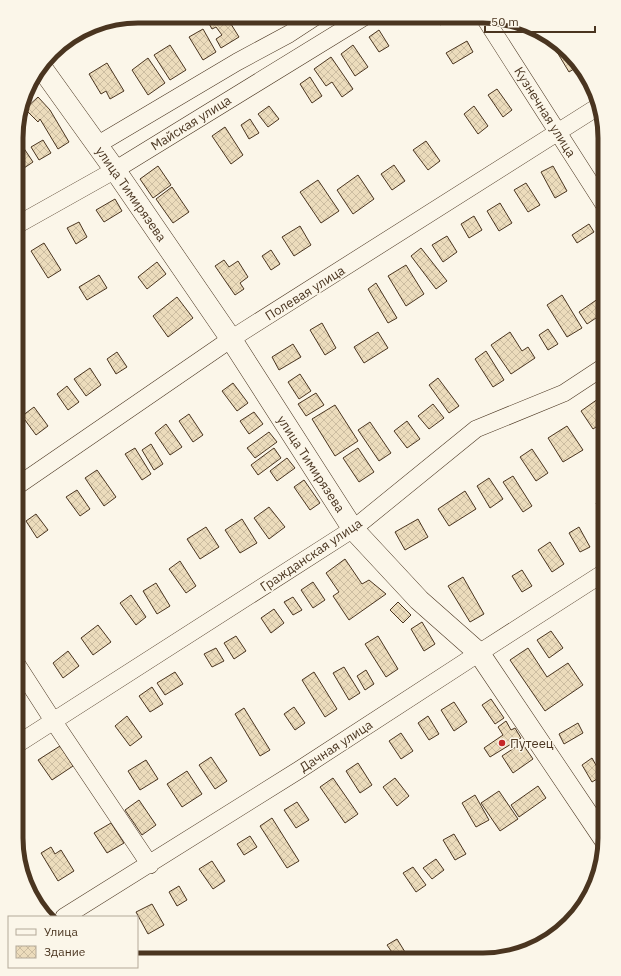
<svg xmlns="http://www.w3.org/2000/svg" width="621" height="976" viewBox="0 0 621 976" font-family="'IBM Plex Sans',sans-serif">
<style>
.building{fill:url(#building-cross-hatch);stroke:#4a3520}
.lines{fill:none;stroke-linecap:round;stroke-linejoin:round}
.minor-casing{stroke:#4a3520;stroke-width:18}
.major-casing{stroke:#4a3520;stroke-width:22}
.minor{stroke:#fbf6e9;stroke-width:17}
.major{stroke:#fbf6e9;stroke-width:21}
.poi-dot{fill:#c62828;stroke:#fbf6e9;stroke-width:1.5}
.labels{text-anchor:middle;dominant-baseline:central;stroke-width:3;stroke-linejoin:round;paint-order:stroke}
.street-label{font-size:13px;fill:#4a3520;stroke:#fbf6e9}
.poi-label{font-size:13px;fill:#4a3520;stroke:#fbf6e9;text-anchor:start}
.rim{fill:none;stroke:#4a3520;stroke-width:5}
</style>
<defs>
<pattern id="building-cross-hatch" width="8" height="8" patternUnits="userSpaceOnUse"><rect width="8" height="8" fill="#ecdcbc"/><path d="M0 0l8 8M0 8l8-8" fill="none" stroke="#ccbda1"/></pattern>
</defs>
<rect width="100%" height="100%" fill="#fbf6e9"/>
<!-- building -->
<path class="building" d="M213 16H226L239 37 221 48 216 39 222 35 216 27 212 29 207 20Z
M254 16H272L260 24Z
M435 17H452L440 25Z
M203 29 216 52 203 60 189 37Z
M379 30 389 46 379 52 369 37Z
M467 41 473 52 453 64 446 53Z
M170 45 186 70 170 80 154 55Z
M353 45 368 67 355 76 341 54Z
M563 48 577 67 569 72 557 52Z
M331 57 353 89 342 97 332 82 326 86 314 69Z
M148 58 165 83 148 95 132 70Z
M107 63 124 91 110 99 106 91 101 94 89 74Z
M310 77 322 96 312 103 300 84Z
M497 89 512 110 503 117 488 95Z
M38 97 50 110 69 142 58 149 40 119 38 122 25 109Z
M269 106 279 119 268 127 258 114Z
M474 106 488 126 478 134 464 114Z
M250 119 259 133 249 139 241 125Z
M225 127 243 155 231 164 212 136Z
M17 138 33 162 18 172 17 170Z
M43 140 51 153 39 160 31 147Z
M426 141 440 161 428 170 413 150Z
M394 165 405 181 392 190 381 174Z
M158 166 171 185 153 198 140 179Z
M553 166 567 191 555 198 541 172Z
M358 175 374 199 353 214 337 190Z
M318 180 339 211 321 223 300 192Z
M526 183 540 205 528 212 514 190Z
M172 187 189 212 173 223 156 199Z
M115 199 122 211 104 222 96 210Z
M500 203 512 223 499 231 487 211Z
M474 216 482 230 469 238 461 224Z
M79 222 87 237 76 244 67 228Z
M589 224 594 232 577 243 572 235Z
M300 226 311 245 294 256 282 237Z
M447 236 457 252 443 262 432 245Z
M44 243 61 270 48 278 31 251Z
M421 248 447 281 436 289 411 256Z
M271 250 280 264 271 270 262 256Z
M224 260 229 267 238 261 248 277 240 283 244 289 235 295 215 266Z
M157 262 166 274 147 289 138 277Z
M406 265 424 294 406 306 388 276Z
M99 275 107 288 87 300 79 287Z
M376 283 397 318 388 323 368 289Z
M605 294V312L587 324 579 312Z
M562 295 582 328 567 337 547 305Z
M177 297 193 318 168 337 153 316Z
M322 323 336 348 325 355 310 330Z
M548 329 558 344 548 350 539 335Z
M378 332 388 348 364 363 354 347Z
M510 332 522 351 528 347 535 358 511 374 491 345Z
M293 344 301 357 279 370 272 357Z
M486 351 504 380 493 387 475 359Z
M117 352 127 367 116 374 107 359Z
M90 368 101 385 86 396 74 379Z
M300 374 311 391 299 399 288 382Z
M438 378 459 406 449 413 429 385Z
M233 383 248 403 237 411 222 391Z
M67 386 79 402 68 410 57 394Z
M316 393 324 405 306 416 298 404Z
M605 394V421L593 429 581 411Z
M433 404 444 418 429 429 418 416Z
M335 405 358 441 335 456 312 419Z
M34 407 48 426 36 435 22 416Z
M254 412 263 424 249 434 240 421Z
M189 414 203 435 193 442 179 421Z
M407 421 420 439 407 448 394 431Z
M370 422 391 453 379 461 358 430Z
M166 424 182 447 170 455 155 433Z
M567 426 583 450 563 462 548 438Z
M269 432 277 442 255 458 247 448Z
M151 444 163 464 154 470 142 450Z
M135 448 151 474 142 480 125 454Z
M274 448 281 458 258 475 251 465Z
M358 448 374 472 359 482 343 458Z
M532 449 548 473 536 481 520 457Z
M287 458 295 468 277 481 270 471Z
M97 470 116 497 104 506 85 478Z
M513 476 532 506 523 512 503 482Z
M489 478 503 499 490 508 477 486Z
M304 480 320 503 310 510 294 487Z
M77 490 90 509 80 516 66 497Z
M465 491 476 509 449 526 438 509Z
M605 497V517L596 503Z
M269 507 285 527 269 539 254 518Z
M36 514 48 530 37 538 26 521Z
M242 519 257 543 240 553 225 530Z
M418 519 428 537 405 550 395 532Z
M206 527 219 547 200 559 187 539Z
M579 527 590 547 580 552 569 533Z
M550 542 564 564 552 572 538 550Z
M345 559 362 584 369 580 386 594 349 620 333 596 339 592 326 573Z
M180 561 196 586 186 593 169 569Z
M522 570 532 586 522 592 512 576Z
M463 577 484 614 470 622 448 586Z
M313 582 325 600 313 608 301 590Z
M156 583 170 606 157 614 143 591Z
M131 595 146 617 136 625 120 603Z
M293 597 302 610 293 615 284 602Z
M398 602 411 615 403 623 390 610Z
M274 609 284 623 271 633 261 618Z
M422 622 435 644 424 651 411 629Z
M98 625 111 642 93 655 81 638Z
M551 631 563 648 549 658 537 640Z
M236 636 246 651 234 659 224 643Z
M378 636 398 669 386 677 365 644Z
M216 648 224 661 212 667 204 654Z
M528 648 547 677 568 663 583 685 545 711 510 660Z
M605 648V666L597 653Z
M68 651 79 666 63 678 53 663Z
M344 667 360 693 349 700 333 673Z
M366 670 374 684 365 690 357 676Z
M175 672 183 684 165 695 157 683Z
M314 672 337 709 325 717 302 680Z
M152 687 163 704 150 712 139 696Z
M491 699 504 718 495 724 482 705Z
M454 702 467 722 454 731 441 710Z
M294 707 305 723 295 730 284 714Z
M244 708 270 750 260 756 235 714Z
M127 716 142 737 130 746 115 726Z
M428 716 439 734 429 740 418 723Z
M506 721 511 730 515 728 521 738 490 757 484 748 503 735 498 727Z
M578 723 583 733 564 744 559 734Z
M401 733 413 751 401 759 389 741Z
M522 743 533 759 513 773 502 756Z
M60 746 73 766 52 780 38 760Z
M211 757 227 781 215 789 199 765Z
M592 758 602 776 592 782 582 765Z
M146 760 158 779 140 790 128 771Z
M358 763 372 785 360 793 346 771Z
M187 771 202 794 182 807 167 784Z
M333 778 358 814 345 823 320 787Z
M395 778 409 796 397 806 383 787Z
M16 781 22 792 16 796Z
M538 786 546 798 519 817 511 805Z
M499 791 518 819 500 831 481 803Z
M475 795 489 820 476 827 462 803Z
M139 800 156 825 142 835 125 810Z
M297 802 309 820 296 828 284 810Z
M272 818 299 861 287 868 260 826Z
M111 823 124 843 107 853 94 833Z
M454 834 466 854 455 860 443 840Z
M250 836 257 847 244 855 237 844Z
M51 847 55 854 61 850 74 871 58 881 41 853Z
M436 859 444 870 432 879 423 868Z
M212 861 225 881 213 889 199 869Z
M413 867 426 885 416 892 403 873Z
M179 886 187 900 177 906 169 892Z
M152 904 164 925 148 934 136 912Z
M397 939 405 952 396 958 387 945Z"/>
<g class="lines">
<!-- minor casing -->
<g class="minor-casing">
<path id="minor" d="M484 17 605 206
M97 145 237 62 289 34 315 17
M17 225 115 170 364 17
M17 486 231 339 599 106
M16 663 54 722 150 865
M16 745 353 529 476 429 564 393 605 366
M593 822 605 813
M64 917 299 770 479 653 605 572"/>
</g>
<!-- major casing -->
<g class="major-casing">
<path id="major" d="M41 67 115 170 231 339 353 529 419 600 479 653 605 840"/>
</g>
<!-- minor -->
<use href="#minor" class="minor"/>
<!-- major -->
<use href="#major" class="major"/>
</g>
<!-- markers -->
<circle class="poi-dot" cx="502" cy="743" r="4"/>
<g class="labels">
<!-- street labels -->
<g class="street-label">
<text transform="translate(545 112) rotate(58)">Кузнечная улица</text>
<text transform="translate(191 123) rotate(-32)">Майская улица</text>
<text transform="translate(131 194) rotate(55)">улица Тимирязева</text>
<text transform="translate(305 293) rotate(-32)">Полевая улица</text>
<text transform="translate(311 464) rotate(57)">улица Тимирязева</text>
<text transform="translate(311 555) rotate(-34)">Гражданская улица</text>
<text transform="translate(336 746) rotate(-33)">Дачная улица</text>
</g>
<!-- poi labels -->
<g class="poi-label">
<text x="510" y="743">Путеец</text>
</g>
</g>
<!-- crop -->
<path d="M0 0H621V976H0ZM138 23H483A115 115 0 0 1 598 138V838A115 115 0 0 1 483 953H138A115 115 0 0 1 23 838V138A115 115 0 0 1 138 23Z" fill="#fbf6e9" fill-rule="evenodd"/>
<path class="rim" d="M138 23H483A115 115 0 0 1 598 138V838A115 115 0 0 1 483 953H138A115 115 0 0 1 23 838V138A115 115 0 0 1 138 23Z"/>
<!-- legend -->
<rect x="8" y="916" width="130" height="52" fill="#fbf6e9" stroke="#b4a999"/>
<rect x="16" y="929" width="20" height="6" fill="#fbf6e9" stroke="#b4a999"/>
<text x="44" y="936" font-size="12" fill="#4a3520">Улица</text>
<rect x="16" y="946" width="20" height="12" fill="url(#building-cross-hatch)" stroke="#b4a999"/>
<text x="44" y="956" font-size="12" fill="#4a3520">Здание</text>
<!-- scale -->
<path d="M485 26v6h110v-6" fill="none" stroke="#4a3520" stroke-width="2"/>
<text x="491" y="26" font-size="12" fill="#4a3520" stroke="#fbf6e9" stroke-width="3" paint-order="stroke">50 m</text>
</svg>
